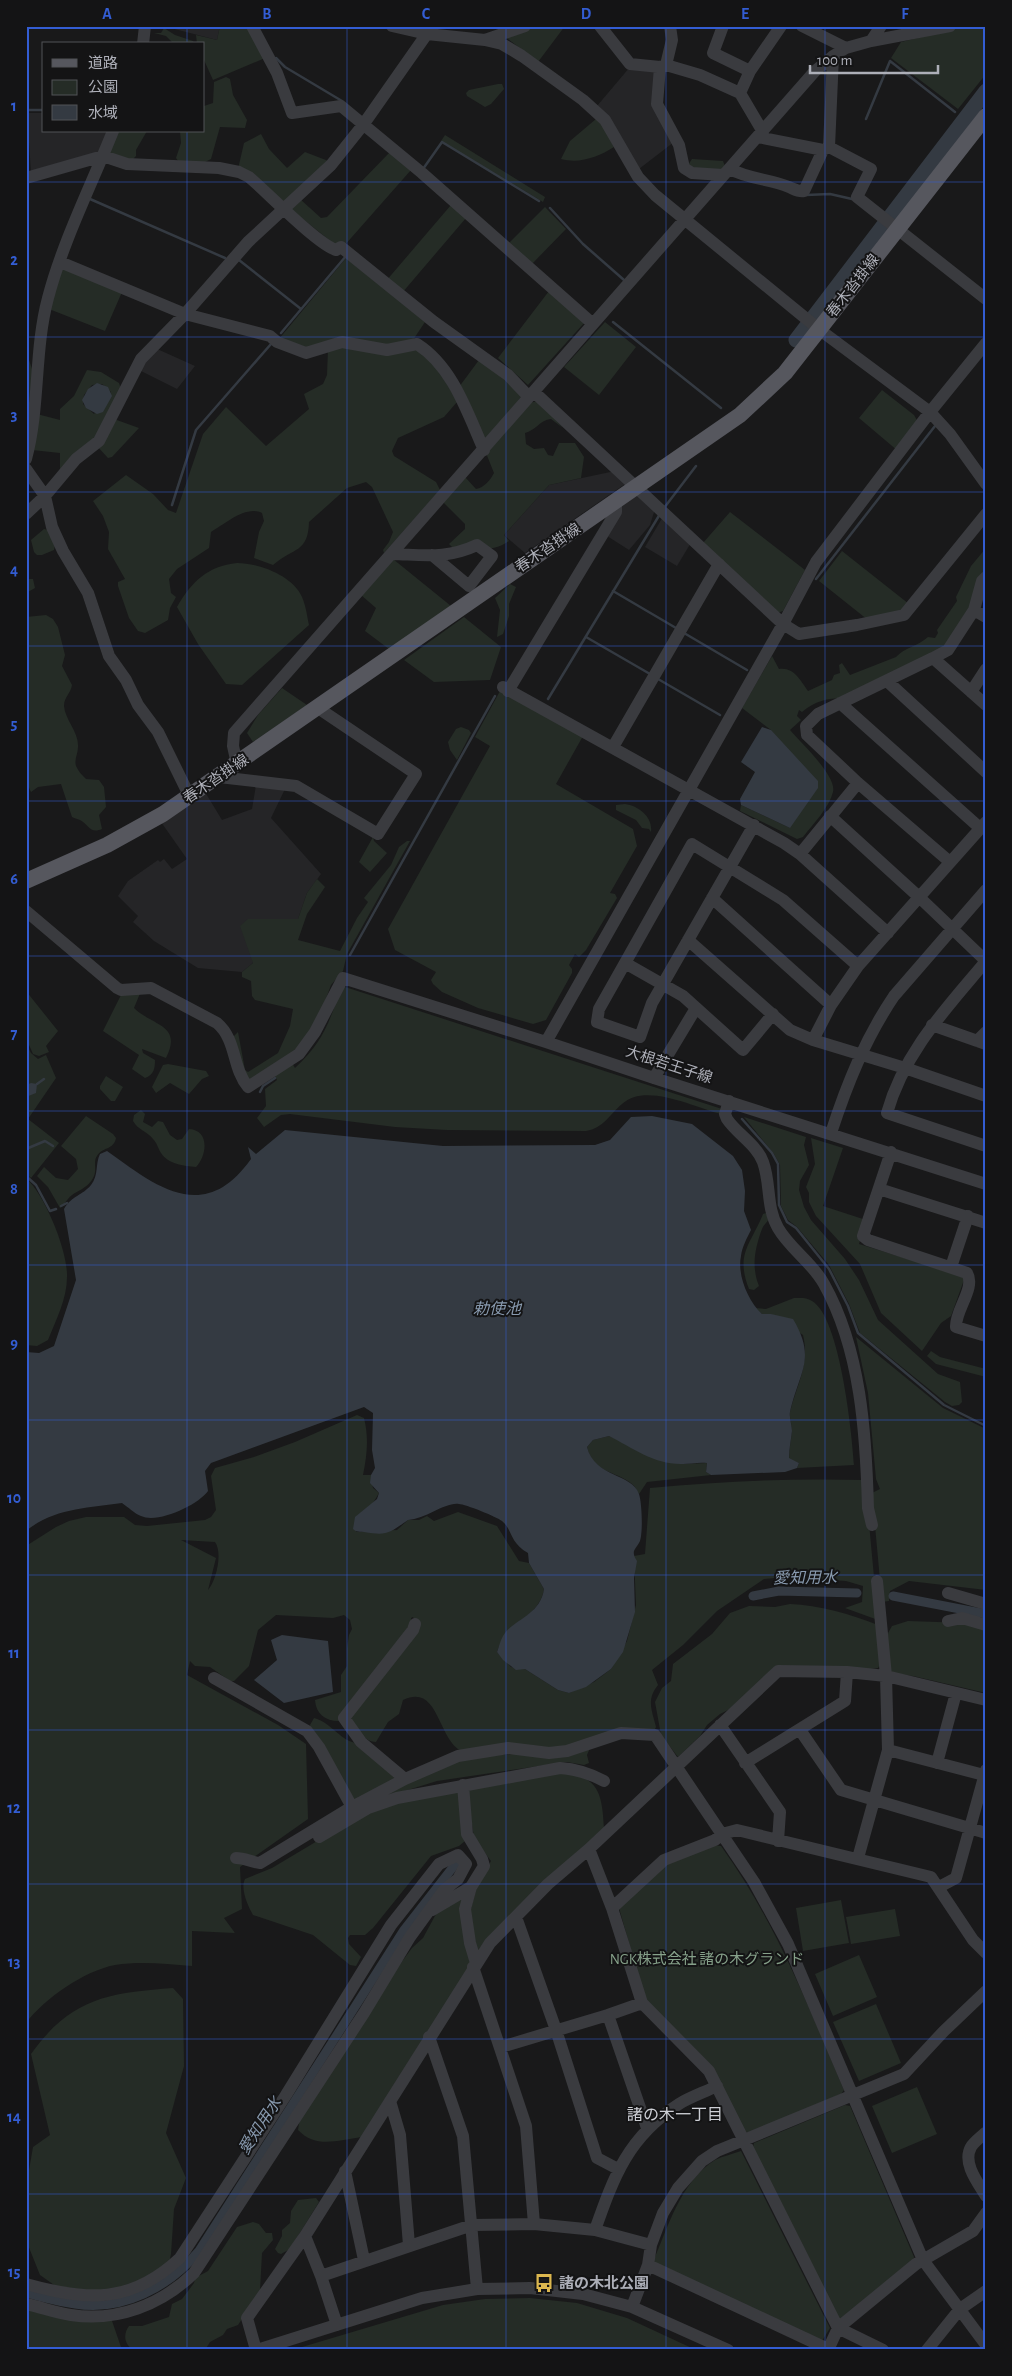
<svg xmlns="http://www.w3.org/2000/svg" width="1012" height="2376" viewBox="0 0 1012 2376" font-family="'Alegreya Sans','Noto Sans JP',sans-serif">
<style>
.built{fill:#252527}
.green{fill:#252c26;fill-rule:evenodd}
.water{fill:#343a42}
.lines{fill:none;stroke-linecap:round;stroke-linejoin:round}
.stream{stroke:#343a42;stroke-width:2.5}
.canal{stroke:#343a42;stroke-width:9}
.river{stroke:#343a42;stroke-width:15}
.minor{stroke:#3a3b3f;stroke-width:12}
.major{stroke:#56575e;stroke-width:16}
.grid{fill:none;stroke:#335dd3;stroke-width:1;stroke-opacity:0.55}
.labels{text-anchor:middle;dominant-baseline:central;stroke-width:4;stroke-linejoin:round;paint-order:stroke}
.street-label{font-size:15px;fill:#adafb8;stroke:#141415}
.park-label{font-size:15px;fill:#86a18a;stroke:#141415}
.poi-label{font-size:15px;font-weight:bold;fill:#adafb8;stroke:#141415;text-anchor:start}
.water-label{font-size:16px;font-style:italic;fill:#889aaf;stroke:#141415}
.neighbourhood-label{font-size:16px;fill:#cdcfd5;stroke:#141415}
.neatline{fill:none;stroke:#335dd3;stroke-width:2}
.grid-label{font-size:16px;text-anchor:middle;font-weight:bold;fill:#335dd3}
</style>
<rect width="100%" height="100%" fill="#19191a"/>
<!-- built -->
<path class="built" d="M163 26H220L217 40Z
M630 67 657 70 653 103 674 142 639 169 597 106Z
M27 113H44V131H108L99 155 31 173Z
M155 348 195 366 177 389 137 369Z
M615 471 628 482 525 553 504 535 549 485Z
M639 493 655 509 650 525 629 550 604 534 622 505Z
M664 515 692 541 677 566 645 547Z
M256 785 285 789 271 818 321 874 307 893 298 919H248L253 963 242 972 198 968 154 941 133 922 138 916 118 896 128 881 158 860 160 862 164 859 172 869 187 859 161 822 205 792 222 820 252 809Z"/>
<!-- green -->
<path class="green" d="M220 26H248L265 58 213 80 204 60V44H197L196 35 217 40Z
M534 26H565L538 62 504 36Z
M967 26H986V74L958 109 891 58 901 42Z
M164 28 175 35 193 41 195 44H174L166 36 154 33H161Z
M226 77 230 79 233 95 247 120 245 128 220 127 211 159 205 162H179L176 158 181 143 180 131H204V106L213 103 214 82Z
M498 84H502L504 89 491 104 485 107 467 96 466 93 469 90Z
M596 119 602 123 614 147C598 157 580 164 561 159L570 141Z
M116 131H147L136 150V156L132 160 109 155Z
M261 134 269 149 287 168 305 152 331 162 285 202 238 169 244 143Z
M445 135 545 197 543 202 441 141Z
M390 152 411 170 344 246 338 247 289 208 300 199 321 218 327 217Z
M692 159 723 161 726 169H693L688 165Z
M451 205 466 218 402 293 386 281Z
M545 207 566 229 531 265 507 245Z
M346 258 425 322 413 340 397 346 355 341 313 349 279 339Z
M61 267 122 292 105 331 49 309Z
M549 291 585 322 528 385 498 358Z
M605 322 636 347 599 395 564 367Z
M341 346 420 347 438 366 457 402 444 417 398 438 392 451 394 456 436 482 440 490 384 553 383 550 389 542 393 532 372 487 366 482 347 488 309 522C308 553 294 547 273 565L254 558 259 532 264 521 262 513C246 505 225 524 211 532L209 548 177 569 169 579 171 593 176 597 170 608 168 620 145 633 138 631 129 618 118 586V582L125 579 108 549 109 532 103 516 93 501 126 475 153 494 168 510 176 513 203 434 226 407 266 446 309 409 304 394 323 384 327 375 328 349Z
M26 351 34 375 27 418H26Z
M479 360 497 373 522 396 485 440 459 387Z
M87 370 101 372 119 383 121 389 99 438 60 473V453L32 450 37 414 60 420V409L74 396ZM102 384 111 392 94 414 83 404 84 395 92 385Z
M882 390 914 415 919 424 898 451 859 418Z
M538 401 563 428 551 419C540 420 535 431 525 433L526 444 534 449 544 448 548 455 553 456 559 443H575L584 457 581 478 549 485 504 535 509 541C492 553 473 549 453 548L449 544 465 529V524L442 501 465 477 476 489C484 488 491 479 494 473L486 453 529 403Z
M114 419 139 428 112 457 108 458 96 445Z
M730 512 805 570 783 611 777 613 703 543Z
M44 529 48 530 55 545 54 550 42 555H37L34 552 31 540Z
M986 548V573L973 605 946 647 844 698C827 698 815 701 802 712L799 710 797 716 801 720 790 730C801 743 837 776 833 792 829 808 813 824 803 837L797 839 740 811 741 805 790 828 771 730 742 708 772 656 779 669C794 667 800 680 808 691L832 680 834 675 840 673 839 665 842 663 850 675 896 657C904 648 918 646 928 637L935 638 938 633 937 630 957 601 956 597 971 566Z
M842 551 909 604 903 612 868 620 819 581Z
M393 559 451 606 389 649 365 631 376 608 361 595Z
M237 563C259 563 293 576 302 597 306 606 307 616 309 625L242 685 226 684 198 644 177 607C192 581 208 566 237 563Z
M26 575 28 579H33L35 588 26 593Z
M510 584 516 587 509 604V616L503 634 497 637 500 610 495 598Z
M46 615 53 619 58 627 65 655 62 666 72 685C71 693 64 697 64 706 65 720 79 732 78 747 78 754 74 759 76 766 78 771 82 775 86 779L99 780 104 787 106 807 99 815 102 829C90 834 89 825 80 820 77 819 74 818 72 817L61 784 38 787 31 792C23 778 33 764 26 755V617Z
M464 617 501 647 490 680 434 682 404 660Z
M282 688 307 705 253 742 247 733 258 715Z
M500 691 583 736 556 784 633 829 637 846 610 893 615 894 617 898 586 950 579 957 575 954 569 965 572 969V973L546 1020 533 1024 478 1008 442 992 433 984 431 980 436 972 395 950 388 929 490 746 475 737Z
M461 727 469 730 471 733 457 760 450 750 448 742 456 729Z
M625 804C639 806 653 817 651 832L649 829 642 828 636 820 616 810V805Z
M373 837 374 841 387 853 370 872 359 862Z
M407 841H410L347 954 343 971 331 985 321 1012 301 1047 254 1080 246 1078 233 1037 238 1032 245 1070 248 1072 278 1053 290 1026 293 1009 255 1000 252 996 251 981 242 977V972L253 963 240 926 248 919H298L307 893 317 879 325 887 307 914 298 940 340 951 357 918 368 902 364 898 391 865 399 847Z
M342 986 722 1109 721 1114C694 1107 645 1082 622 1104 609 1115 604 1128 586 1131L447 1130 395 1127 290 1114 281 1115 264 1127 257 1118 266 1106 265 1089 277 1080 274 1074 292 1063 295 1068C324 1041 329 1022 342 986Z
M26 991 58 1031 46 1046 49 1052 39 1056 33 1054 26 1038Z
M141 991 134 1008C152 1026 183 1024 166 1058L142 1049 143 1053 155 1060C155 1068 154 1075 145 1078L132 1069 139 1055 103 1031 122 993Z
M26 1043 31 1053 38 1059 46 1055 56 1078 28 1119 59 1143 31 1178 26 1174Z
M168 1064 206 1071 209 1076 202 1079 189 1094 170 1083 156 1093 152 1087 163 1065Z
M106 1076 123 1087 115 1101H111L100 1089V1086Z
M141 1110 145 1114 143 1122 152 1127 158 1121 163 1122 170 1135 177 1140 182 1139 189 1129C210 1130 207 1156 196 1167 184 1166 168 1164 161 1153 158 1148 157 1143 153 1139 148 1132 138 1130 133 1121L134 1115Z
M86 1116 113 1134 116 1138C114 1150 102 1147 97 1156 93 1161 97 1169 94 1176 88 1190 75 1190 68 1199 64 1203 65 1205 60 1208L48 1187 37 1176 44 1167 56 1178 68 1180 78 1169 76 1159 61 1146Z
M744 1117 806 1137 804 1145 809 1165 800 1181 799 1190 804 1207 811 1220 845 1259 859 1280 878 1320 938 1374 960 1382 962 1402 959 1405 952 1406 945 1402 860 1333 849 1304 829 1265 797 1227 788 1220 781 1206 780 1165 774 1154Z
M811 1138 843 1148 823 1206 866 1220 859 1244 963 1276 964 1280 951 1316 941 1323 922 1351 881 1313 860 1264 816 1216 809 1202V1193L806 1187 815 1164Z
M26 1178C45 1195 68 1251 67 1277 67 1299 56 1320 48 1340L37 1346 26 1345Z
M766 1213 769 1219C767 1222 763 1226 762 1229 755 1248 751 1266 759 1286L754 1290 749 1289C735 1254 751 1244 763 1214Z
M794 1298C800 1298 806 1297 812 1301 840 1317 852 1433 854 1465L797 1468 799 1463 789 1459C789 1449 791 1440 792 1431 792 1425 789 1418 790 1412 797 1384 810 1364 803 1335L771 1314H762L755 1308 766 1309Z
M856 1337 943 1408 986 1429V1590L909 1581 890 1591 889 1601 882 1602 872 1493 880 1489 876 1479 868 1393Z
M931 1351 940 1357 986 1369V1377L936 1364 927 1356Z
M357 1415 364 1418C369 1438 367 1455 363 1475H371L373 1488 379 1493 356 1532 397 1530 408 1520H419L427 1516 434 1521 458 1512 497 1526 519 1561 529 1563 544 1589C540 1617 505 1624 497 1652L511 1667 525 1669 558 1690 569 1693 594 1682 611 1669 627 1641 636 1605 634 1556 645 1554 650 1488C722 1481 793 1478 865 1480L878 1620 845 1608 862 1602 863 1586 846 1581 787 1577 764 1579 717 1611 683 1645 652 1670 658 1685C646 1700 652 1710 656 1727L654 1731 558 1748 461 1751C437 1738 439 1683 403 1700L399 1714 388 1722 376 1742C363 1742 355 1726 348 1716L417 1625 413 1617 411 1618 412 1623 339 1721C325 1721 316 1714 315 1700L341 1692V1675L347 1666V1648L349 1635 352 1629 350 1620 344 1615 333 1618 276 1615 258 1630 249 1666 234 1681H230L210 1667 195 1666 190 1661 187 1675 278 1725 306 1744 308 1819 240 1867 242 1909 224 1918 235 1933 192 1931V1966C166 1964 141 1961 115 1965 84 1971 45 1998 26 2023V1546L56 1527 69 1521 86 1517H124L135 1525 147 1526 205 1520 211 1517 216 1510 211 1476 215 1468 254 1457 295 1442ZM181 1540 215 1542C223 1553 216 1581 208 1590L216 1558Z
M609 1436 683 1464 707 1463 706 1472 711 1475 647 1482 639 1494C637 1491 635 1486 632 1484 615 1470 594 1474 587 1447L593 1440Z
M790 1604C819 1605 850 1614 878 1625L881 1663 878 1668 871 1669 777 1668 730 1709 720 1714 707 1725 700 1736 678 1757 661 1735 655 1702 662 1688 671 1681 673 1664 712 1634 730 1613 749 1606 775 1607Z
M908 1621 967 1623 986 1629V1693L913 1676 891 1673 887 1635 892 1626Z
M314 1718C331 1722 342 1743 358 1743L400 1777 356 1802 311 1730 310 1725Z
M590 1748 587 1755 589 1763 584 1765 567 1762 437 1781 356 1806 462 1758Z
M562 1773C600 1776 602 1795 604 1829L477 1957 468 1920 477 1886 491 1861 474 1838 467 1790Z
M460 1791 465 1841 459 1846 431 1856 373 1928 365 1935H350L348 1938 349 1944 361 1957 356 1966 350 1965 313 1935 253 1915C248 1906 240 1889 245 1879L272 1868 349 1822 387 1804Z
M712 1845 721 1846C776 1923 807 2003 844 2090L841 2094 749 2133 744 2131 713 2069 645 1999 619 1908 668 1861Z
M468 1892 473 1961 362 2137C338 2140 316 2149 298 2130L300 2117 386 1983 412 1948 423 1938 436 1914Z
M841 1900 849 1943 803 1951 796 1908Z
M895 1909 900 1936 851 1944 846 1917Z
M859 1955 877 1997 833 2016 815 1974Z
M173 1988 183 1999 184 2066 166 2133 186 2178 174 2209 171 2254 167 2273 123 2293 64 2292 40 2275 26 2240 28 2176 33 2147 50 2135 31 2054C71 1998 108 1993 173 1988Z
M876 2004 901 2063 859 2081 833 2022Z
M917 2087 937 2134 892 2153 872 2106Z
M845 2105 850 2106 914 2257 913 2262 844 2319H839L753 2147 754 2143Z
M741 2151 830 2328 822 2341 653 2262C668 2227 681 2181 715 2160 723 2156 733 2154 741 2151Z
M316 2198 319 2202 290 2249 281 2254 278 2253 275 2249 282 2236V2230L290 2223 291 2211 298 2200Z
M253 2222 259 2224 266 2233H272L273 2240 262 2253 260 2291 238 2325 227 2329 223 2335 210 2342 205 2350H133C124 2344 123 2334 129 2326H142L169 2317 172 2304 182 2299 194 2283 195 2278 208 2271 237 2227Z
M530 2298 577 2303 627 2318 696 2350H292L443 2305 485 2299Z
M26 2309 111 2318 122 2350H26Z"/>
<!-- water -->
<path class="water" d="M97 383 108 387 112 396 103 412 97 414 86 408 82 400 88 389Z
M762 727 771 730 818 781V788L790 828 741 805 740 799 755 772 741 762Z
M31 1083 37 1084 36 1093 26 1097V1085Z
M652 1116 692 1124 733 1156 742 1170 745 1191 744 1211 751 1230C747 1238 742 1247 741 1256 737 1275 748 1301 762 1314H771L793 1319C817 1359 799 1372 790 1412 789 1418 792 1425 792 1431 791 1440 789 1449 789 1458L799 1463 797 1468 785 1472 711 1475 706 1472 707 1463C698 1462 691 1464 683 1464 655 1465 633 1448 609 1436L593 1440 587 1447C595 1478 632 1473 639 1494 642 1503 643 1532 640 1541 636 1550 630 1550 637 1561L634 1578 635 1612 623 1652 611 1669 586 1687 569 1693 558 1690 525 1669 516 1670 503 1660 497 1652C499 1647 500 1641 503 1636 513 1619 540 1616 544 1589L529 1563 528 1553C509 1542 513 1530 502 1521 497 1517 465 1504 459 1504 445 1502 426 1519 408 1520 389 1533 388 1536 364 1532 359 1531 357 1533 353 1529L355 1517 377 1499 379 1493 370 1483 371 1475 375 1468 372 1450 373 1413 364 1407 211 1463 205 1471 208 1491C198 1505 158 1524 141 1516 135 1514 128 1507 122 1503 88 1508 54 1508 26 1531V1352L39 1353 54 1346 76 1280 64 1209C72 1195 82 1196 91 1185 99 1175 95 1164 100 1154L107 1151C157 1187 204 1225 251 1159L248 1147 256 1154 285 1130 443 1146 595 1145 610 1140 631 1117Z
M282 1635 328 1641 333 1692 284 1703 254 1680 277 1660 271 1640Z"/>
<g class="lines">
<!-- stream -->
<path class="stream" d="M276 58 285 67 342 101
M26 110H44
M866 119 890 61 955 112
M423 169 442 142 539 201
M806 195 830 194 852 199
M90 199 225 258
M550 208 583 244 624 280
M239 260 301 309
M613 322 721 408
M281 333 346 256
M172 505 196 430 271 344
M664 508 696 466
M816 579 935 426
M613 591 676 628
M684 633 747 670
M586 637 650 674
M658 679 720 715
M548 699 660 514
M350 955 495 696
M37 1084 44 1079
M260 1092 263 1086 275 1078
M742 1119 772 1153 778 1164 779 1205 787 1222 796 1228 829 1269 848 1306 858 1333 944 1405 986 1426
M26 1149 45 1141 53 1146
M26 1176 36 1185 50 1211 56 1209
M61 1206 67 1203"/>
<!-- canal -->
<path class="canal" d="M753 1596 779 1591 857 1593
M893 1596 986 1614
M26 2293C42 2297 58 2302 75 2304 123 2312 169 2287 199 2251L404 1930 457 1862"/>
<!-- river -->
<path class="river" d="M796 340 986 91"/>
<!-- minor -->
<path class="minor" d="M252 26 277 73 292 113 341 106 422 173 593 324
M392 26 427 34 485 40 502 44 522 56 583 100 605 120 638 177 655 195 820 330 930 412 950 434 986 484
M600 26 630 64 660 67 666 65 700 75 740 93 763 132
M723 26 713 53 750 71
M802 26 846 48
M485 40 525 26
M871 41 881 26
M143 44 145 26
M666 65 672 40 670 26
M660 67 657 104 679 145 684 168 692 173 723 175
M740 93 750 71 781 26
M758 137 823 150 829 147 871 169 857 197 986 299
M829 147 833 56
M730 169C748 179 770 179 789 187 794 189 798 192 804 191L823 150
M26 178 103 156 127 164 219 168 239 172 249 177C268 193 316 243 336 250L341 247 434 322 508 375 529 397
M60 262 185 314 270 336 277 342 306 353 342 342 387 350 417 344C453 367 467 412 484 450
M534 392 783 624 799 634 857 625 904 615 986 514
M26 459C40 407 34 350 48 298 63 241 91 186 113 131
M26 469 45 496 52 527 63 551 88 593 109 656 126 680 138 705 158 732 190 797
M26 514 45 496 76 459 99 441 141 359 185 314 248 242 331 165 363 125 431 28
M393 554C425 555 447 559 477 545L492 556 469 586 432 555
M974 610 982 581 986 577
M933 658 948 650 974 610 986 617
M887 681 986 772
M503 687 784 843 800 854 888 933
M508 691 616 512V501
M971 692 986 669
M840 703 980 828
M613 747 719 564
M237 764 233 746 234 733 815 71 833 56 846 48 871 41 950 26
M219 777 296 786 378 834 416 774 318 708
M830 816 919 897 986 961
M800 854 858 783
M950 862 858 783 807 735 806 726 818 714 933 658 986 705
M712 898 831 1005
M26 911 117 988 121 990 151 988 217 1023C237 1040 232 1068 248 1087L299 1054 315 1032 343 978 546 1042 654 1078 986 1184
M688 940 790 1030 813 1040 905 1068 986 1096
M986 961C946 1009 904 1052 887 1113L986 1146
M625 963 599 1009 597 1022 640 1037 652 1003 754 825
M773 1014 743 1050 683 996 625 963 692 844 783 900 858 966
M932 1025 986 1044
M813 1040 831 1005 858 966 986 822
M977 1041 986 1032
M546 1042 783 624 816 562 930 412 986 343
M654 1078 696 1008
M729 1101 725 1114 727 1119C737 1134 757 1145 763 1162 771 1184 766 1207 778 1228 790 1249 812 1262 824 1284 861 1350 866 1434 868 1508L872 1525
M831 1133C847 1084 865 1039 894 996L986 890
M891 1152 863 1236 868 1240 967 1273C976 1288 955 1310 956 1327L986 1336
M879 1189 986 1223
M951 1267 968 1216
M948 1593 986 1604
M948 1621 962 1618 986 1625
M214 1678 307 1731 319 1747 352 1807
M720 1725 780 1812 778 1841
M800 1730 841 1790 986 1833
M888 1750 984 1775
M745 1763 845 1701 847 1672
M937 1763 956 1693
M405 1779 361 1742 344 1718 413 1630 415 1624
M463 1785 467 1834 482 1859 484 1866 471 1887 465 1909 470 1943 476 1963
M319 1837 368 1808 397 1798 560 1768C577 1769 589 1773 604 1781
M589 1849 612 1908 642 2003 709 2071 838 2328 883 2350
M236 1858C245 1858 251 1862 260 1863L352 1807 405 1779 458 1756 508 1748 549 1753 567 1751 621 1733 655 1735 754 1882 788 1944 923 2260 986 2345
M858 1858 888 1750 886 1676 877 1581
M939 1887 956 1878 986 1770
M612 1908 664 1860 715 1840 722 1834 737 1830 931 1877 973 1940 986 1953
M432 1910 471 1887
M516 1917 556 2030 597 2158 618 2169
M473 1967 526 2126 534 2224
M608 2015 647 2128
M429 2037 463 2136 477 2289
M501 2047 608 2015 642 2003
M390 2101 400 2135 409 2245
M985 2133C981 2137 974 2142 971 2147 962 2163 978 2183 986 2196
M345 2171 364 2260
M595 2230C614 2176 628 2137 679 2104 690 2097 705 2092 717 2086
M305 2236 321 2276 337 2325
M648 2265 828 2349
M321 2276 472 2225 534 2224 595 2230 651 2245
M26 2284C87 2301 131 2304 180 2258L286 2095 391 1925 439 1864 458 1855 466 1864 458 1879 444 1890 410 1937 364 2013 194 2273C161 2305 117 2322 71 2315 56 2313 41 2307 26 2304
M632 2307 648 2265 651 2245 663 2213 678 2188 702 2161 717 2151 744 2140 904 2074 944 2031 986 1991
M256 2350 247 2318 305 2236 490 1943 548 1884 589 1849 778 1671 847 1672 886 1676 986 1700
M257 2350 422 2298 477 2289 530 2288 583 2294 632 2307 728 2350
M828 2350 838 2328 916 2264 973 2231 986 2213
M927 2350 960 2309 986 2291"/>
<!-- major -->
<path class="major" d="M26 881 107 845 163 814 740 415 785 373 986 116"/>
</g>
<!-- grid -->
<path class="grid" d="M187 26V44M347 26V2350M506 26V2350M666 26V2350M825 26V2350M187 131V2350M26 182H986M26 337H986M26 492H986M26 646H986M26 801H986M26 956H986M26 1111H986M26 1265H986M26 1420H986M26 1575H986M26 1730H986M26 1884H986M26 2039H986M26 2194H986"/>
<!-- icons -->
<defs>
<g id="bus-bare" transform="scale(1.5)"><path d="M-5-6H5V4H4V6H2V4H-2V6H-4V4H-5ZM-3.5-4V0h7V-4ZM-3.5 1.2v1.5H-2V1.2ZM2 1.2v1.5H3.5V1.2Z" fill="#dcb74f" stroke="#141415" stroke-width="2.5" paint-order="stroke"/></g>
</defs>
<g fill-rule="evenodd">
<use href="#bus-bare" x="544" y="2283"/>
</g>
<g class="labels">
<!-- street labels -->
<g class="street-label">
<text transform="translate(853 286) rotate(-52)">春木沓掛線</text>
<text transform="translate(548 548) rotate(-34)">春木沓掛線</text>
<text transform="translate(216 779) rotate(-34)">春木沓掛線</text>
<text transform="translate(669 1065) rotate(18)">大根若王子線</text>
</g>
<!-- park labels -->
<g class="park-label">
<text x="707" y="1959">NGK株式会社 諸の木グランド</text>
</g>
<!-- poi labels -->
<g class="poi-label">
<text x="559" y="2283">諸の木北公園</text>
</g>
<!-- water labels -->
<g class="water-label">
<text x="497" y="1309">勅使池</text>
<text transform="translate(805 1578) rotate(-1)">愛知用水</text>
<text transform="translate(260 2126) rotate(-57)">愛知用水</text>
</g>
<!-- neighbourhood labels -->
<g class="neighbourhood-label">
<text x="675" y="2115">諸の木一丁目</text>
</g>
</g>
<!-- border -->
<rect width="1012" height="2376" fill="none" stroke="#141415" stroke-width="55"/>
<!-- legend -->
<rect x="42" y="42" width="162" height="90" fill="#141415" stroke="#515256"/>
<rect x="52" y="59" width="25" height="8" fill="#56575e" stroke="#515256"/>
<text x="88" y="68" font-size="15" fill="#adafb8">道路</text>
<rect x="52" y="80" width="25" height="15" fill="#252c26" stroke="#515256"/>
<text x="88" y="92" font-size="15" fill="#adafb8">公園</text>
<rect x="52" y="105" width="25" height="15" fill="#343a42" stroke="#515256"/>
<text x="88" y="118" font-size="15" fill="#adafb8">水域</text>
<!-- scale -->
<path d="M810 65v8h128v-8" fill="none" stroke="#adafb8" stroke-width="2.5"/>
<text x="817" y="65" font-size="15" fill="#adafb8" stroke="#141415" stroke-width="4" paint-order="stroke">100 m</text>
<rect x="28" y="28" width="956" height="2320" class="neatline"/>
<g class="grid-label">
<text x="107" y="19">A</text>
<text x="267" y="19">B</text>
<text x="426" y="19">C</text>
<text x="586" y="19">D</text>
<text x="745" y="19">E</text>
<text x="905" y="19">F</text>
<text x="14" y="111">1</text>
<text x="14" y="265">2</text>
<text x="14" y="420">3</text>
<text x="14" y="575">4</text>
<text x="14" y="729">5</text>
<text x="14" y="884">6</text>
<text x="14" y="1039">7</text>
<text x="14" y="1194">8</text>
<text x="14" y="1348">9</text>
<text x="14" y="1503">10</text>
<text x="14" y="1658">11</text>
<text x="14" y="1813">12</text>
<text x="14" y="1967">13</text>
<text x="14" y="2122">14</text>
<text x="14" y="2277">15</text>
</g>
</svg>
